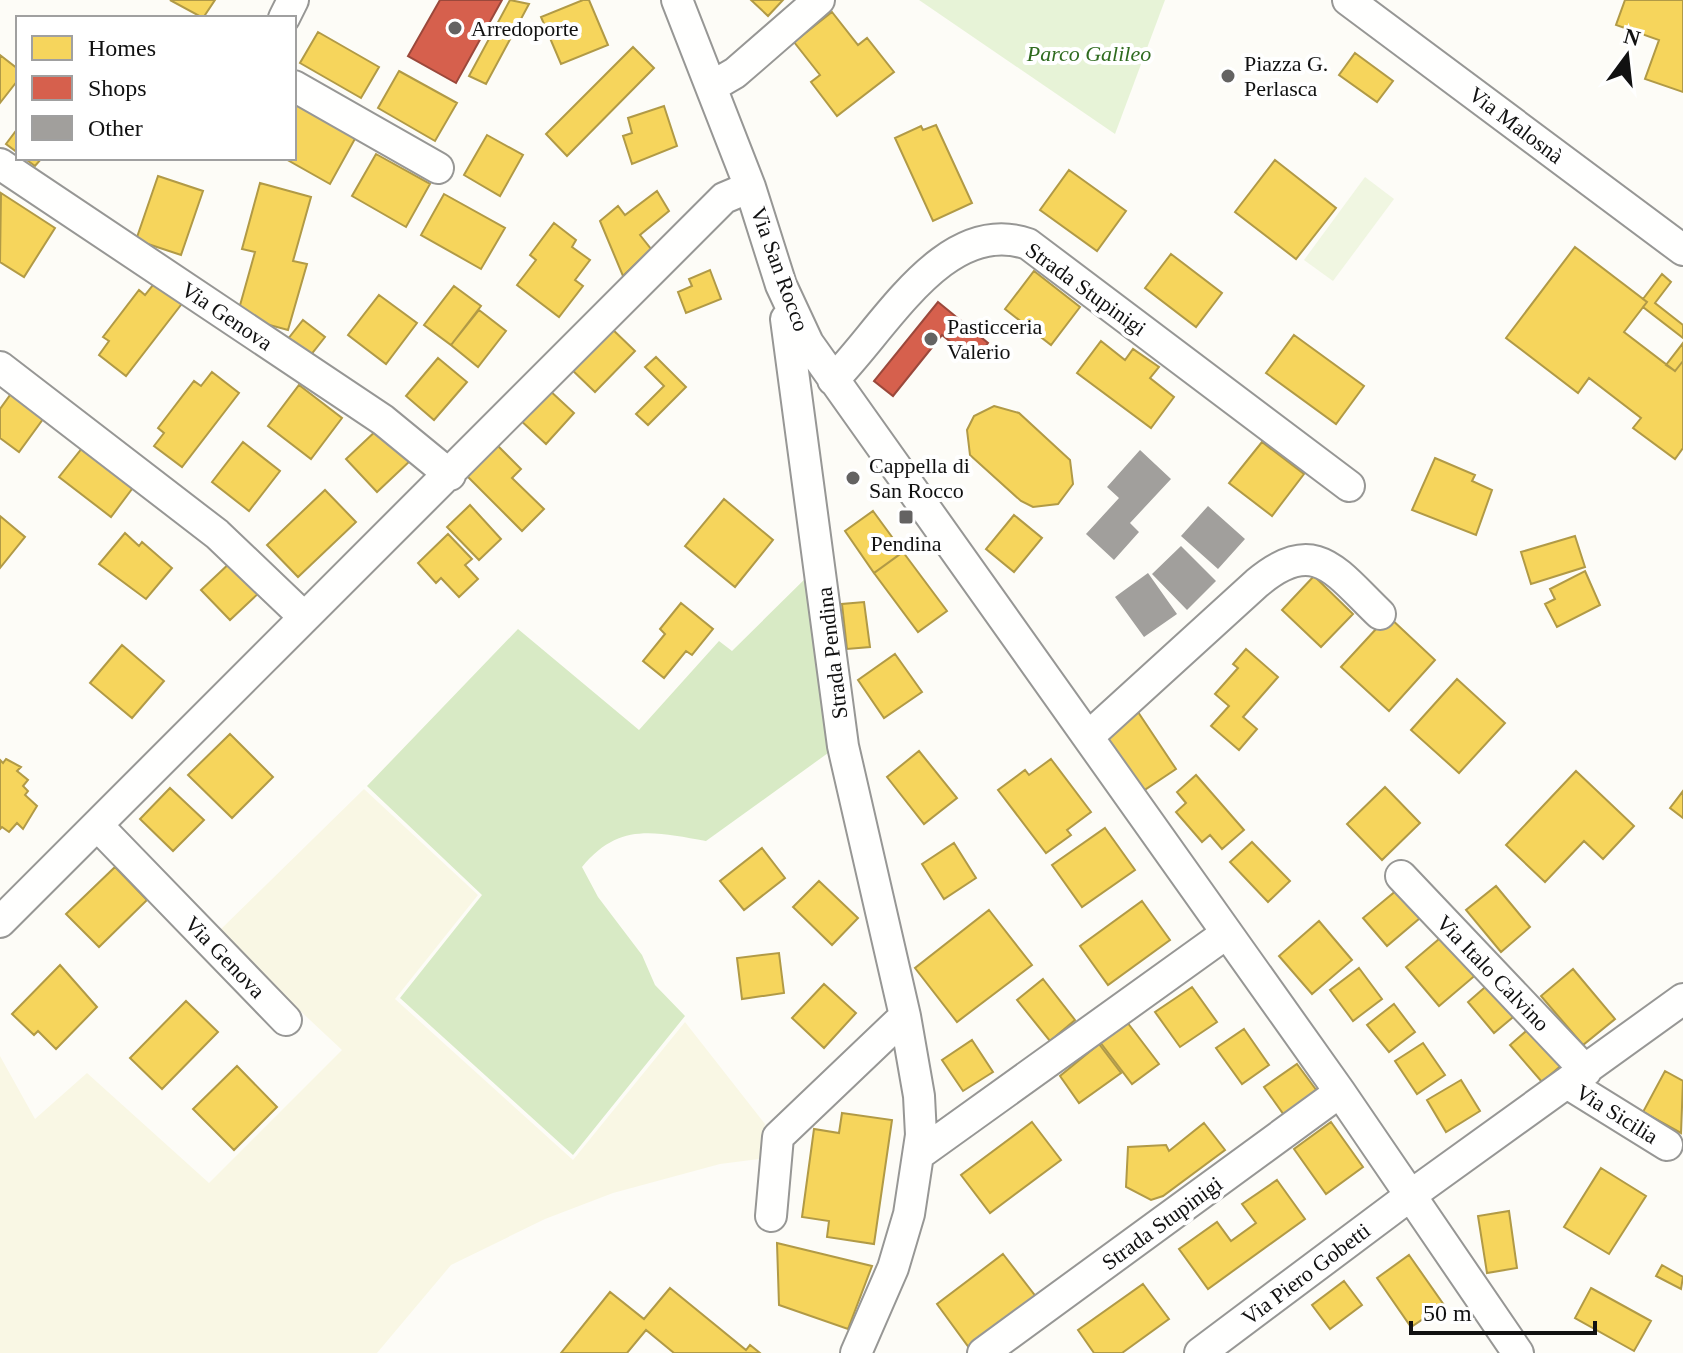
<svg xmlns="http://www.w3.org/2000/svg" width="1683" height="1353" viewBox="0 0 1683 1353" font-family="'Times New Roman',serif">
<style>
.farmland{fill:#f9f7e4}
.green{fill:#e7f3d7}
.forest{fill:#d8eac5}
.pitch{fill:#f0f6e1}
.homes{fill:#f6d55c;stroke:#b19a46;stroke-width:2}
.shops{fill:#d6604d;stroke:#9b483b;stroke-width:2}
.building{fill:#a19f9c}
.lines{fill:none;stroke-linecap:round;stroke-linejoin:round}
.minor-casing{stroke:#979795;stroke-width:34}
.minor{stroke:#fffffe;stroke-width:30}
.poi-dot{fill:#646362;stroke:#fff;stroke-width:3}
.labels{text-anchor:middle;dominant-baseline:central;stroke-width:8;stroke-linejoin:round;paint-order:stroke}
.poi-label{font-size:22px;fill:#111;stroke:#fff;text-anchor:start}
.park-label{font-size:22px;font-style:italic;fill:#2f6b1f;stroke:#fff}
.street-label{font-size:22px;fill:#111;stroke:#fff}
</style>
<rect width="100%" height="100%" fill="#fdfcf7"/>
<!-- farmland -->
<path class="farmland" d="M364 789 478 895 395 999 573 1160 685 1022 765 1124 759 1159 720 1164 613 1193 545 1219 451 1265 377 1353H0V1056L35 1119 87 1073 209 1183 342 1050 217 933Z"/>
<!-- green -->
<path class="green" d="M919 0H1165L1115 134Z"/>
<!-- forest -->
<path class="forest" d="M815 569 835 748 706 841C654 832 619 822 582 867L598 897 642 955 655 985 685 1016 573 1155 400 998 482 895 367 786 518 629 639 730 719 641 732 651Z"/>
<!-- pitch -->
<path class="pitch" d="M1365 177 1394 199 1333 281 1304 260Z"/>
<!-- homes -->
<path class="homes" d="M170 0H215L203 18Z
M510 0 529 4 486 84 469 76Z
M583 0H589L608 45 561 64 541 17Z
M751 0H783L768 16Z
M1625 0H1683V92L1645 79 1659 40 1616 25Z
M832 12 858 45 867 38 894 72 837 116 811 82 820 75 794 42Z
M318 32 379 67 361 98 300 63Z
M633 47 654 68 567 156 546 134Z
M1355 53 1393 81 1377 102 1339 75Z
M0 55 18 69V80L0 103Z
M399 71 457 103 435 141 378 108Z
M294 103 356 137 330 184 284 158H294Z
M664 106 677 146 632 164 623 136 632 133 628 118Z
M936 125 972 203 933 221 895 138 921 126 923 130Z
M18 128V153L6 144Z
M487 135 523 155 500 196 464 175Z
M376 154 430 184 406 227 352 196Z
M24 158H42L35 166Z
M1275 160 1336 208 1296 259 1235 212Z
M1069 170 1126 211 1097 251 1040 210Z
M158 176 203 191 181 255 136 240Z
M260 183 311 197 293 261 307 264 288 330 237 316 255 252 242 249Z
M657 191 669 211 640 235 651 249 623 276 600 221 618 206 625 215Z
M1 193 55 228 24 277 0 262Z
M444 194 505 228 481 269 421 235Z
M554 223 576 240 572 247 590 260 575 280 583 286 559 317 517 285 536 260 530 255Z
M1575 247 1647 302 1624 332 1675 371 1683 361V448L1675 459 1633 428 1641 418 1589 378 1578 393 1506 338Z
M1171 254 1222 293 1196 327 1145 288Z
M710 270 721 299 686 313 678 292 692 286 689 279Z
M1034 271 1080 307 1051 345 1005 309Z
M1662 274 1671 282 1655 303 1683 325V338L1643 307 1647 302 1643 299Z
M157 280 184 301 126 376 99 355 109 341 103 337 139 290 145 295Z
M454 286 481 306 451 345 424 325Z
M379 295 417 323 386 364 348 335Z
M479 310 506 331 478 367 451 345Z
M303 320 325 337 306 361 284 344Z
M608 325 635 351 595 392 568 366Z
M1294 335 1364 386 1336 424 1266 373Z
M1101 341 1125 360 1133 349 1159 367 1150 378 1174 397 1151 428 1077 373Z
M1683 343V361L1675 371 1666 365Z
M656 357 686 387 648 425 636 414 664 386 645 367Z
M438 358 467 382 434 420 406 396Z
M212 372 239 393 182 467 154 446 164 433 158 428 194 381 201 386Z
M299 385 342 418 311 459 268 426Z
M547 388 574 413 546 444 518 418Z
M13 391 46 415 19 452 0 438V409Z
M994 406 1019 413 1070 460 1073 484 1058 504 1033 507 1021 501 970 455 967 430 974 416Z
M380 427 411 460 377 492 346 459Z
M492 440 521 469 512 478 544 509 522 531 461 470Z
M87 442 138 481 111 517 59 477Z
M243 442 280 471 249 511 212 482Z
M1262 442 1304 474 1272 516 1229 483Z
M1435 458 1475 475 1472 481 1492 490 1476 535 1412 510Z
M325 490 356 522 298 577 267 545Z
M724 499 773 540 735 587 685 546Z
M470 505 501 539 479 560 447 527Z
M873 511 903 552 874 573 845 531Z
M1014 515 1042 538 1014 572 986 549Z
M0 516 25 537 0 568Z
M125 533 139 546 142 542 172 568 146 599 99 564Z
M448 534 472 559 465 565 478 579 459 597 441 578 436 583 418 563Z
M1575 536 1585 567 1531 584 1521 552Z
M903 552 947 611 918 632 874 573Z
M233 560 262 590 230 620 201 590Z
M1585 571 1600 605 1557 627 1545 604 1555 599 1550 589Z
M1314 576 1353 614 1321 647 1282 610Z
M864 602 870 647 847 649 842 604Z
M681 603 713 629 692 655 686 651 664 678 643 661 665 634 660 629Z
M1388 616 1435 660 1389 711 1341 667Z
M122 645 164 681 132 718 90 683Z
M1246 649 1278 677 1243 717 1257 729 1239 750 1211 726 1229 706 1215 694 1238 668 1233 664Z
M895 654 922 692 884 718 858 680Z
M1457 679 1505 723 1459 773 1411 730Z
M1138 712 1176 769 1143 791 1105 735Z
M230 734 273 777 232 818 188 775Z
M919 751 957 798 924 824 887 777Z
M6 759 21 767 17 771 28 780 23 786 28 791 25 795 37 806 23 829 17 823 9 832 2 827 0 829V760L3 763Z
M1051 759 1091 812 1067 830 1071 835 1046 853 998 790 1025 770 1029 775Z
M1576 771 1634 826 1603 859 1584 841 1545 882 1506 845Z
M1196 775 1244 830 1222 849 1210 835 1202 842 1176 812 1186 803 1177 792Z
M1385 787 1420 823 1382 860 1347 824Z
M170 788 204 820 173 851 140 819Z
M1683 791V818L1670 808Z
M1105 828 1135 870 1082 907 1052 865Z
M1252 842 1290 881 1268 902 1230 862Z
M954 843 976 878 944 899 922 864Z
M762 848 785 878 744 910 720 881Z
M115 867 147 900 99 947 66 914Z
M819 881 858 918 832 945 793 907Z
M1496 886 1530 927 1501 952 1466 910Z
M1397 890 1420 918 1387 946 1363 918Z
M1142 901 1170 940 1108 985 1080 946Z
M989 910 1032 965 957 1022 915 968Z
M1319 921 1352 960 1312 994 1279 956Z
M1445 934 1478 973 1439 1006 1406 967Z
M779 953 784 993 742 999 737 958Z
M60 965 97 1007 56 1049 38 1031 34 1035 12 1014Z
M1359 968 1382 999 1353 1021 1330 990Z
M1573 969 1615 1019 1583 1045 1541 996Z
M1043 979 1075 1020 1050 1041 1017 1000Z
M1491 982 1518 1013 1494 1033 1468 1002Z
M824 984 856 1013 824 1048 792 1018Z
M1192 987 1217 1022 1180 1047 1155 1012Z
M186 1001 218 1032 162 1089 130 1058Z
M1394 1004 1415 1032 1389 1052 1367 1025Z
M1127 1022 1159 1064 1132 1084 1100 1042Z
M1532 1026 1564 1063 1542 1082 1510 1045Z
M1244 1029 1269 1065 1242 1084 1216 1048Z
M972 1040 993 1072 963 1091 942 1060Z
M1423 1043 1445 1075 1417 1094 1395 1061Z
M1099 1044 1121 1073 1079 1103 1060 1076Z
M1297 1064 1317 1091 1284 1115 1264 1087Z
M237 1066 277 1107 234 1150 193 1109Z
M1665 1071 1683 1081 1681 1133 1643 1112Z
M1461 1080 1480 1111 1446 1132 1427 1100Z
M842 1113 892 1120 874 1244 827 1237 829 1221 802 1217 814 1129 839 1133Z
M1032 1122 1061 1160 990 1213 961 1175Z
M1331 1122 1363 1167 1326 1194 1294 1149Z
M1204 1123 1225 1150 1163 1196 1151 1200 1126 1187 1128 1147 1166 1145 1169 1151Z
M1601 1168 1646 1196 1609 1254 1564 1227Z
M1277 1180 1305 1219 1208 1289 1179 1249 1217 1222 1231 1241 1256 1223 1242 1204Z
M1509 1211 1517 1268 1487 1273 1478 1216Z
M777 1243 872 1266 848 1329 779 1305Z
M1003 1254 1037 1298 970 1349 937 1304Z
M1409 1255 1444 1305 1411 1327 1377 1278Z
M1662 1265 1683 1277 1681 1289 1656 1276Z
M1344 1281 1362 1305 1330 1329 1312 1305Z
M1143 1284 1169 1319 1122 1353H1094L1078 1330Z
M670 1288 746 1350 750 1345 760 1353H674L646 1330 627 1353H561L610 1292 644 1319Z
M1591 1288 1651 1321 1634 1351 1575 1318Z"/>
<!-- shops -->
<path class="shops" d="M440 0H502L456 83 408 56Z
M938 302 988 343 974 361 942 335 893 396 874 381Z"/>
<!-- building -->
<path class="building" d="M1140 450 1171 479 1130 523 1139 532 1114 560 1086 534 1119 498 1107 487Z
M1208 506 1245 539 1218 569 1181 536Z
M1181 546 1216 581 1187 610 1152 574Z
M1148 573 1177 614 1144 637 1115 597Z"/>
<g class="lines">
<!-- minor casing -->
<g class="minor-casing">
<path id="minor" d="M677 0 750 187 781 285 808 343 1340 1092 1518 1353
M1348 0 1683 250
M284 18 293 0
M294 86 438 168
M711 87 735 73 819 0
M0 164 383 420 450 475
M786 319 843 746 905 1016 919 1096 921 1135 909 1214 893 1268 856 1353
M0 367 217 534 304 617
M833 380C885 328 945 215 1028 244L1349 486
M1089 736 1257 583C1315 534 1336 572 1380 614
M97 825 286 1020
M1401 876 1586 1071
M0 922 724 198 750 187
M1567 1083 1667 1145
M918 1155 1227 933
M771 1216 778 1137 905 1016
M983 1353 1340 1092
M1200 1353 1411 1195 1683 999"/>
</g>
<!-- minor -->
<use href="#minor" class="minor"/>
</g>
<!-- markers -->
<g class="poi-dot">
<circle cx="455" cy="28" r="8"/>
<circle cx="1228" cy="76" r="8"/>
<circle cx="931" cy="339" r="8"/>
<circle cx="853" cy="478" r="8"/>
<rect x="898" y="509" width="16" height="16" rx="4"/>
</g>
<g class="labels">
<!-- poi labels -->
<g class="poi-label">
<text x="471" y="28">Arredoporte</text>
<text x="1244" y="63">Piazza G.<tspan x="1244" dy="25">Perlasca</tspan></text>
<text x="947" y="326">Pasticceria<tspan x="947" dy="25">Valerio</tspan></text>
<text x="869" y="465">Cappella di<tspan x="869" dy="25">San Rocco</tspan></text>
<text x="906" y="543" text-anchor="middle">Pendina</text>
</g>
<!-- park labels -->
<g class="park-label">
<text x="1089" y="53">Parco Galileo</text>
</g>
<!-- street labels -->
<g class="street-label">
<text transform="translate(1516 125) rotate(37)">Via Malosnà</text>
<text transform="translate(780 269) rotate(70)">Via San Rocco</text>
<text transform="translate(1086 289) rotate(36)">Strada Stupinigi</text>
<text transform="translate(227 316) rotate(34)">Via Genova</text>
<text transform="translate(832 653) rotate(-97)">Strada Pendina</text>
<text transform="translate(225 957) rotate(46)">Via Genova</text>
<text transform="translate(1493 973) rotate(46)">Via Italo Calvino</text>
<text transform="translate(1617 1114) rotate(32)">Via Sicilia</text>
<text transform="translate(1162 1223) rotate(-36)">Strada Stupinigi</text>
<text transform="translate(1306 1274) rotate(-37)">Via Piero Gobetti</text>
</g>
</g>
<!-- legend -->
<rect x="16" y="16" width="280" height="144" fill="#ffffff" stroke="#a0a0a0" stroke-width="2"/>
<rect x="32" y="36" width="40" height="24" fill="#f6d55c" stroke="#a0a0a0" stroke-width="2"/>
<text x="88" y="56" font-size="24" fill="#111111">Homes</text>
<rect x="32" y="76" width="40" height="24" fill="#d6604d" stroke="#a0a0a0" stroke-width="2"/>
<text x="88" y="96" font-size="24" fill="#111111">Shops</text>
<rect x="32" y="116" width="40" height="24" fill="#a19f9c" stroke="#a0a0a0" stroke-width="2"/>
<text x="88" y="136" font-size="24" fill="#111111">Other</text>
<!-- north arrow -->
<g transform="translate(1627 56) rotate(15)" stroke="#ffffff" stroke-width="6" paint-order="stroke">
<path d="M0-6L14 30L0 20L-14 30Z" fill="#111111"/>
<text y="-12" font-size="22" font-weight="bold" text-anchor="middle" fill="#111111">N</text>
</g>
<!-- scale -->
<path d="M1411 1321v12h184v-12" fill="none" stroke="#111111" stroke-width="4"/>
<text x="1423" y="1321" font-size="24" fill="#111111" stroke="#ffffff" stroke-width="6" paint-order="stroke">50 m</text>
</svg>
